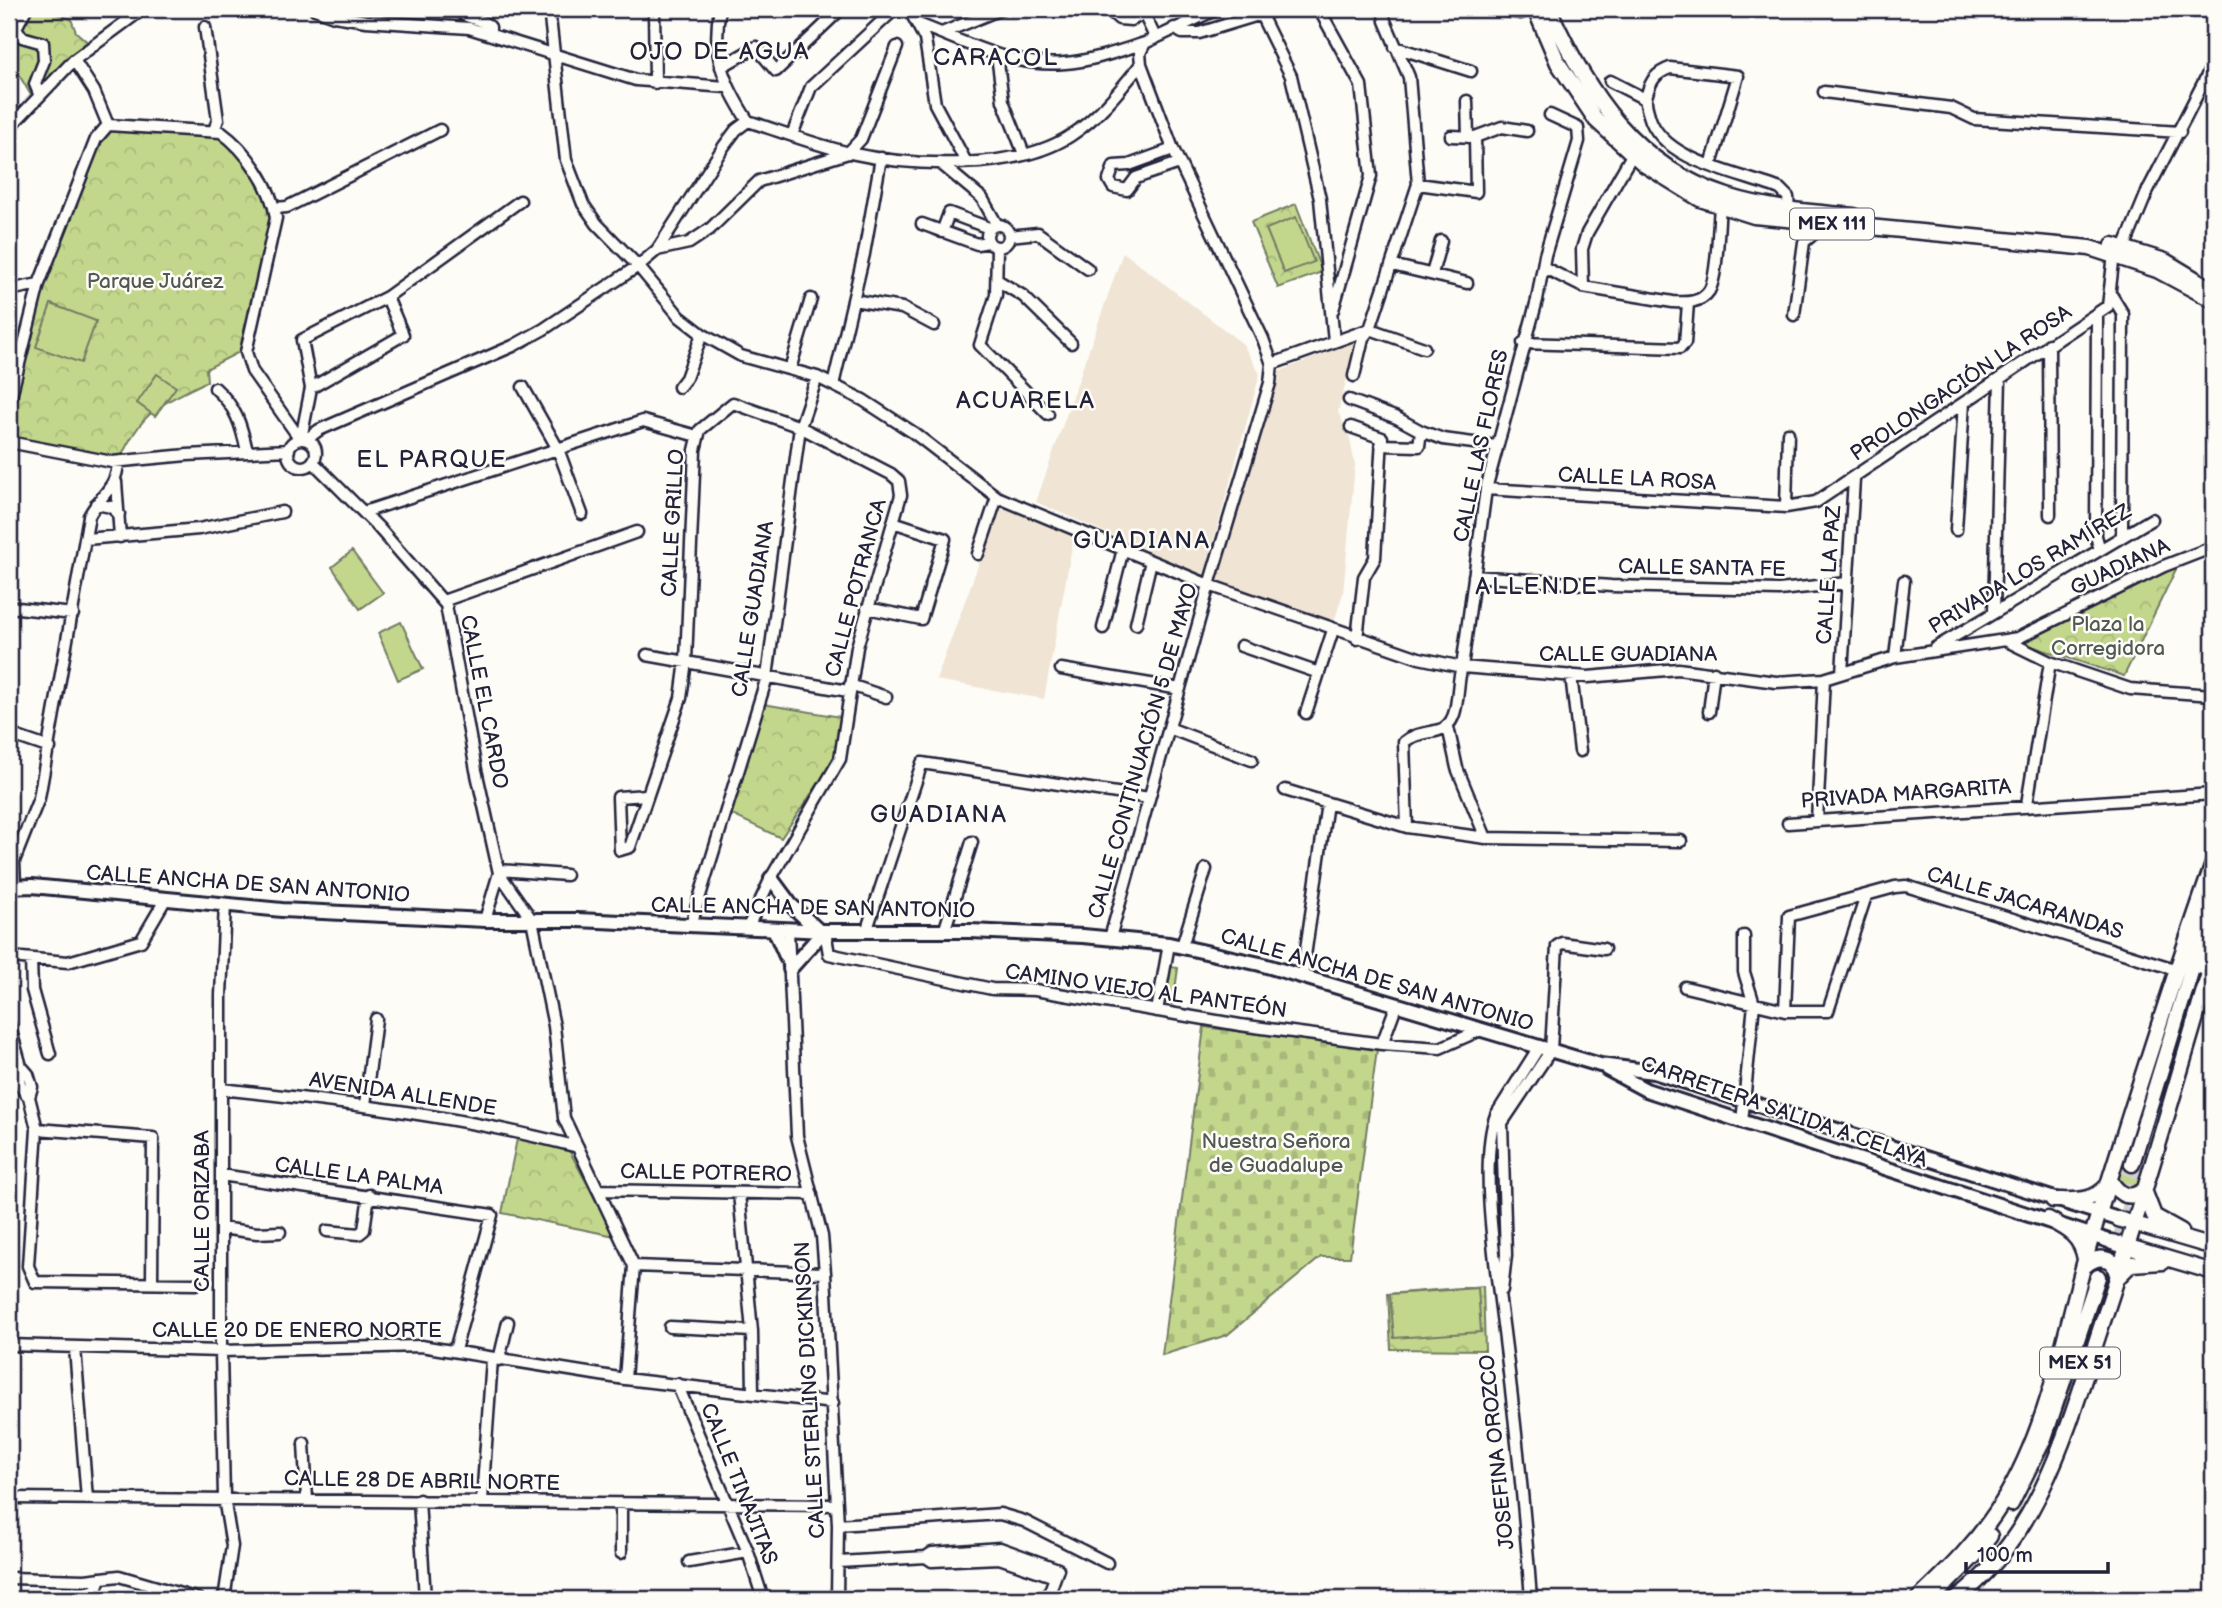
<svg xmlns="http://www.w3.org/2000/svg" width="2222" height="1608" viewBox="0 0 2222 1608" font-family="'Balsamiq Sans',sans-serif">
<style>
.built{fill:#f0e5d4}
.forest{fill:url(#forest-crowns);stroke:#727c64;stroke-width:2}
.cemetery{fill:url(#cemetery-stones);stroke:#727c64;stroke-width:2}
.pitch{fill:#c3d78c;stroke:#727c64;stroke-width:2}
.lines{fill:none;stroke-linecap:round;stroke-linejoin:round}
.primary-tunnel{stroke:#d1d0d1;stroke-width:14;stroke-dasharray:14 7;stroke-linecap:butt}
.minor-casing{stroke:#22223b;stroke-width:15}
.secondary-casing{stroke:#22223b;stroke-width:18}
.primary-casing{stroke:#22223b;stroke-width:19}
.minor{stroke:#fdfcf7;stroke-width:10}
.secondary{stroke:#fdfcf7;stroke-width:12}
.primary{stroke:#fdfcf7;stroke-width:14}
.labels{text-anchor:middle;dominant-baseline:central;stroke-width:5;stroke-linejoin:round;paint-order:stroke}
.shield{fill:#fdfcf7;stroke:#646373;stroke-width:2}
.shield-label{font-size:19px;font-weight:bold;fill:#22223b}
.park-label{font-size:21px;fill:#525853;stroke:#fdfcf7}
.street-label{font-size:21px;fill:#22223b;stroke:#fdfcf7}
.quarter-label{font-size:24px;letter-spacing:2px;fill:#22223b;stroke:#fdfcf7}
</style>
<defs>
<pattern id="forest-crowns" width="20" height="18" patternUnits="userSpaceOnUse" patternTransform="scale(1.75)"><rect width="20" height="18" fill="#c3d78c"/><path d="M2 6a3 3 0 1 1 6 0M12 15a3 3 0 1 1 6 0" fill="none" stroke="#a7b87a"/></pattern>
<pattern id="cemetery-stones" width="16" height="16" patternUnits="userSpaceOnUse" patternTransform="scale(1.75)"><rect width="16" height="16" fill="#c3d78c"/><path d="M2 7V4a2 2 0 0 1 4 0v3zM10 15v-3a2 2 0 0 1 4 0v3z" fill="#a7b87a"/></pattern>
</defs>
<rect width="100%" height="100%" fill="#fdfcf7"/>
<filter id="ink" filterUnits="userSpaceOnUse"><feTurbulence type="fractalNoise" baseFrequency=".0143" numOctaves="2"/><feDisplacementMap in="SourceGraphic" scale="14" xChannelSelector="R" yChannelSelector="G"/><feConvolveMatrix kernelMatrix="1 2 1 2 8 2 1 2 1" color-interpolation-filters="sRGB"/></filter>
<g filter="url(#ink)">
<!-- built -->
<path class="built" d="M1123 252 1243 344 1260 374 1204 576 1036 502Z
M1357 340 1338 412 1349 434 1355 465 1343 593 1334 622 1213 584 1278 372Z
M1000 506 1074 536 1044 699 936 680Z"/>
<!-- forest -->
<path class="forest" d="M9 9H43L71 19 76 32 90 44 35 102 9 58Z
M112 128 212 133 229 141 252 172 275 217 243 350 206 369 207 381C159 406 144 408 120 459L9 438V426L42 289 102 134Z
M1296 204 1322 272 1278 288 1251 222Z
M2178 565 2124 676 2028 645 2026 641Z
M763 704 841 717 836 758 781 838 730 814Z
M1167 966 1178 968 1173 1004 1162 1002Z
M518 1134 569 1150 615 1236 502 1213Z
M2121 1166 2142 1171 2138 1189 2128 1192 2117 1182Z
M1483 1286 1485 1350 1391 1349 1388 1294Z"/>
<!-- cemetery -->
<path class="cemetery" d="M1204 1027 1377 1049 1350 1257H1321L1227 1335 1162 1355Z"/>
<!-- pitch -->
<path class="pitch" d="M1296 217 1314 262 1284 273 1266 229Z
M51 304 96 321 81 363 36 347Z
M157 374 176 387 155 416 137 403Z
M352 551 383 593 360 609 332 567Z
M401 622 423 669 398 680 378 633Z
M1478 1288 1481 1332 1394 1338 1390 1294Z"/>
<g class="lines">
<!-- primary-tunnel -->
<path class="primary-tunnel" d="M2123 1196 2132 1164
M2106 1280 2142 1167"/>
<!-- minor casing -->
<g class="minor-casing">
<path id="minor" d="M26 9 16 28 22 37 43 43 44 61 35 84 39 94
M315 9 334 16 366 21 469 28 636 80 726 87
M457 9C466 20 481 17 490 27V33
M549 9 566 160 583 204 597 224 638 266 680 317 702 334 741 356 817 377 863 400 914 433 997 497 1209 585 1419 658 1462 667 1588 677 1678 669 1776 682 1824 679 1895 657 2018 638 2164 566 2213 547
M654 9 655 83
M720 9C711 54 724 84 748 121
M909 9 925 39 935 104 966 162
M1108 9 1119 19 1131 20 1144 14
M1319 9 1361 85 1371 176 1333 310
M1495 9 1521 13 1533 9
M1260 13 1291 76 1320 199 1334 341
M1144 14 1155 37
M918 24C966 42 1012 68 1065 63 1092 61 1119 51 1145 43
M205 27 218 120 214 130
M1174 28 1182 33H1199L1278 9
M942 33 1001 9
M1395 47 1471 71
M997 55 1003 101 1024 154
M74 60 94 91 108 125
M721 67 756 47 776 71 841 9
M1610 81 1645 99
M1824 92 1951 108 1974 119 2180 132
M1467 101 1468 137
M108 125 221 132C246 150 272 187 276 218L246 352 252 371 300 439
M9 128 74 60 143 9
M792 135 811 87 895 9
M1451 136 1475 137 1502 127 1527 131
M1173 149 1129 165 1114 166 1109 180 1113 187 1127 190 1136 178 1179 163
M940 163 982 198 997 225
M1711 165 1738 76 1670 68C1656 73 1651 80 1647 94 1644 101 1647 108 1649 115 1661 162 1743 174 1780 189L1788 197 1789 210
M1418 184 1476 192 1475 137
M275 208 287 207 440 130
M922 224 977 244 988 242
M987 236a11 11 0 1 1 22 0a11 11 0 1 1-22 0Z
M942 232 949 213 989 228
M1009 236 1038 233 1088 269
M997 247 996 295 980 345 1048 414
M2124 248 2148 190 2213 64
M657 250 689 243 710 229 759 181 848 153 861 139 897 47
M1392 265 1467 283
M1543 267 1583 287 1673 302C1686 303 1701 303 1709 291 1718 277 1718 225 1720 207
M1432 274 1441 241
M997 280 1023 296 1071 343
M1583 287 1582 249 1587 233 1632 155
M9 290 39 284
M2112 296 2123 314 2122 537
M853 300 902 308 934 325
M1794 315 1804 242 1816 232 1835 227
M2097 315 2096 536 2100 550
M1523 343 1680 348 1685 343 1688 303
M2049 344 2050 515
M1272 364 1370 329 1424 348
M790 369 811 299
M1354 376 1363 338 1370 329 1418 184 1409 77 1385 21 1383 9
M833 385 864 254 881 158
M523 387 558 449 582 514
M679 387 686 378 702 334
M215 388C236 407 241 424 247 451
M311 388 403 335 387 297
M1349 400 1397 418 1421 431
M9 404 39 284 96 139 108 125
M1351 427 1382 438 1375 558 1364 577 1357 639
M301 439 311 388 302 340 387 297 520 201
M307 439 319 430 513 346 544 329 638 266 657 250 724 146 736 130 748 121C782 132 816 145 850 153 912 167 1016 171 1070 136 1099 117 1120 90 1141 64
M288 453a14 14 0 1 1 28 0a14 14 0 1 1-28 0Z
M9 442 112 462 187 455 289 450
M1381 445 1419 446 1421 431 1443 439 1496 446
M313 462 378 527 446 605 476 770 499 873 532 920 554 1026 564 1118 634 1266 625 1379
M116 482 120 537
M1486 489 1786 507 1816 502 2108 306 2114 254
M96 504 111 507 119 514
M1786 507 1788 433
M364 512 643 421 697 436
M1956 530 1964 403
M86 539 199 529 282 512
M978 554 997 497
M1474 576 1611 586 1779 590 1847 583
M443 601 637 532
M9 607 73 614
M867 608 921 619 945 539 893 522
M1994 612 2000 379
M1136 624 1151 561
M1103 628 1123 549
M2007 641 2050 662 2130 689 2213 695
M1241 646 1319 673
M1935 648 2152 519
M647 655 848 691
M1895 657 1904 581
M1061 669 1180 689
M1842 673 1854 479
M1571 675 1580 751
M850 685 886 697
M1709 712 1714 672
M1306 713 1333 630
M1448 727 1457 768 1486 838
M1169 728 1252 760
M9 734 50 748
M1285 790 1407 827 1486 838 1681 841
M647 795 618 797 620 850 630 847 681 698 686 661 695 450 700 430 733 403 800 427 891 474 899 481 901 495 857 647 840 759 771 878 748 927
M2027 804 2050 662
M1817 821 1824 679
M1788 823 2213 794
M1407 827 1404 742C1415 733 1426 734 1439 730 1462 724 1455 686 1462 667L1486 489 1537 300 1545 255 1579 141 1578 128 1550 115
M499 870 566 875
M15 886 14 861 39 798 89 516C101 494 117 488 118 462
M485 920 499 873
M691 925 767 677 800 427 817 377
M788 930 797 1136 822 1236 825 1273 838 1525 837 1599
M825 931 829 954 992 989 1035 990 1240 1025 1382 1044 1440 1048 1481 1030
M866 932 922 763 1149 798
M944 932 972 842
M1110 938 1209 585 1270 383 1272 364 1263 339 1173 149 1141 64 1140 53 1145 43 1217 9
M1182 946 1206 869
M10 957 68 962 141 941 165 900
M31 959 32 990 50 1054
M1302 977 1327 803
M1685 987 1785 1011H1828L1866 896
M1157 1011 1169 944
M1785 1011 1789 916 1895 887 1906 886 2178 970
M9 1024 21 1066 28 1074 32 1087 29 1097 37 1129 28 1266 35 1282 196 1284
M1382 1044 1396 1006
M21 1066C16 1079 20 1088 29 1097
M221 1089C341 1102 461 1116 578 1147
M365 1105 376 1019
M1742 1122 1754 1004 1744 972V936
M37 1129 153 1138 152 1283
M221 1175 492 1215 455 1350
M598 1190 812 1194
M739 1193 752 1331 753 1394
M221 1228 257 1233 280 1232
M327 1231 359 1234 364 1230 369 1195
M634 1266 825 1273
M1502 1290 1506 1255 1502 1123 1551 1050 1557 946 1562 943 1604 949
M670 1327 752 1331
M9 1345 221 1351 421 1346 625 1379 833 1403
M75 1348 87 1499
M499 1360 508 1322
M677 1384 748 1552 763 1599
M304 1443 307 1500
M9 1498 836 1505
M419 1500 425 1599
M482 1501 492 1359
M621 1504V1553
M838 1525 1000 1514 1024 1521 1107 1563
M926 1557 932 1561 999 1558 1055 1577
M689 1562 748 1552
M839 1562 926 1557 932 1553 1000 1548 1058 1569 1047 1599
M9 1578 85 1580 119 1576 198 1599
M61 1599 96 1590 100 1578
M224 1599 232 1546 224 1498 221 1351V995L225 904
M1531 1599C1524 1500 1513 1400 1500 1301 1494 1255 1480 1157 1496 1115L1539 1047"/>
</g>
<!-- secondary casing -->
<g class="secondary-casing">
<path id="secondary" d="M771 878 791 905 819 931
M9 887 32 886 282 910 485 920H577L825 931H970L1083 936 1169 944 1260 964 1600 1065 1654 1072 2118 1219
M774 929 789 963
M790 969 824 931
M1607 1069 1646 1090 2112 1242"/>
</g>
<!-- primary casing -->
<g class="primary-casing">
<path id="primary" d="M1535 9 1558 63 1596 120 1645 165 1700 199 1754 216 2090 248 2157 270 2213 300
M1549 9C1587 93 1634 166 1727 196 1768 209 1811 212 1854 216
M2113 245 2165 261 2213 290
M2204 968 2213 937
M2132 1164 2213 900
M2111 1182C2120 1196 2130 1200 2144 1190
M2144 1190 2154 1216 2181 1231
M2053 1200C2076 1200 2092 1203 2108 1185
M2048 1219C2067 1229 2081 1236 2085 1259
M2118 1219 2213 1247
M2112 1242 2213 1272
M2086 1265C2096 1257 2102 1257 2113 1262L2118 1277
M2119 1276 2131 1264 2163 1262
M2011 1504 2044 1438 2098 1277
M1918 1599C1949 1570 1979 1540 2002 1503 2052 1423 2066 1321 2093 1232 2132 1109 2170 985 2213 864
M1931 1599 1976 1554 1990 1536
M1957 1599C2043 1532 2070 1420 2103 1321 2143 1202 2177 1080 2213 960"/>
</g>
<!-- minor -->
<use href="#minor" class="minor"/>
<!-- secondary -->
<use href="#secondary" class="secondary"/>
<!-- primary -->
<use href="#primary" class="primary"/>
</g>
</g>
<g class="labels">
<!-- shield labels -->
<g class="shield">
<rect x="1790" y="208.5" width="84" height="31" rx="5"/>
<rect x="2040" y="1347.5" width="80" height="31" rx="5"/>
</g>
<g class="shield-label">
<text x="1832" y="224">MEX 111</text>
<text x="2080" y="1363">MEX 51</text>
</g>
<!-- park labels -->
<g class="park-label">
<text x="155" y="281">Parque Juárez</text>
<text x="2108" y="624">Plaza la<tspan x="2108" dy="24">Corregidora</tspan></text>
<text x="1276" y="1141">Nuestra Señora<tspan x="1276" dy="24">de Guadalupe</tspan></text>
</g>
<!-- street labels -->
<g class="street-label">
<text transform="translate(1961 383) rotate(-34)">PROLONGACIÓN LA ROSA</text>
<text transform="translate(1481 446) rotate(-78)">CALLE LAS FLORES</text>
<text transform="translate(1637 479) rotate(3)">CALLE LA ROSA</text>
<text transform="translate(673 523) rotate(-87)">CALLE GRILLO</text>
<text transform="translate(2120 567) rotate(-25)">GUADIANA</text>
<text transform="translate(1702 568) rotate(1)">CALLE SANTA FE</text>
<text transform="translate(2030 569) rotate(-31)">PRIVADA LOS RAMÍREZ</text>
<text transform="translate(1829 575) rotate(-86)">CALLE LA PAZ</text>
<text transform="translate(856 588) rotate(-75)">CALLE POTRANCA</text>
<text transform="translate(753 609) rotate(-81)">CALLE GUADIANA</text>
<text x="1628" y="654">CALLE GUADIANA</text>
<text transform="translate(484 702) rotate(79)">CALLE EL CARDO</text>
<text transform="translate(1143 751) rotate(-74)">CALLE CONTINUACIÓN 5 DE MAYO</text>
<text transform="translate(1906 794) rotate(-4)">PRIVADA MARGARITA</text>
<text transform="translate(248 884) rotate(4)">CALLE ANCHA DE SAN ANTONIO</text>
<text transform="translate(2025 903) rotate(17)">CALLE JACARANDAS</text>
<text transform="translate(813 908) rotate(1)">CALLE ANCHA DE SAN ANTONIO</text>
<text transform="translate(1377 980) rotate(16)">CALLE ANCHA DE SAN ANTONIO</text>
<text transform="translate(1146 991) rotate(8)">CAMINO VIEJO AL PANTEÓN</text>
<text transform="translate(403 1094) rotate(9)">AVENIDA ALLENDE</text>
<text transform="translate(1784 1112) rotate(19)">CARRETERA SALIDA A CELAYA</text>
<text transform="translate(706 1173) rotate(1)">CALLE POTRERO</text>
<text transform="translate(359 1176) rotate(8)">CALLE LA PALMA</text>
<text transform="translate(202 1211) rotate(-90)">CALLE ORIZABA</text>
<text x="297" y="1330">CALLE 20 DE ENERO NORTE</text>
<text transform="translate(810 1390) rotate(-93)">CALLE STERLING DICKINSON</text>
<text transform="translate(1497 1452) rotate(-96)">JOSEFINA OROZCO</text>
<text transform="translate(422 1481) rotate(1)">CALLE 28 DE ABRIL NORTE</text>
<text transform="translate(739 1484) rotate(68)">CALLE TINAJITAS</text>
</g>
<!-- quarter labels -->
<g class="quarter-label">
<text x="720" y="51">OJO DE AGUA</text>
<text x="996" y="57">CARACOL</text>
<text x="1026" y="400">ACUARELA</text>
<text x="432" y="459">EL PARQUE</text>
<text x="1142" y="540">GUADIANA</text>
<text x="1537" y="586">ALLENDE</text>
<text x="939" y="814">GUADIANA</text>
</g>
</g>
<!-- margin -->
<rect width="2222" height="1608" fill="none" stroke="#fdfcf7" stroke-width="35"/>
<rect x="18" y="18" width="2187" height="1573" fill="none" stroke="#22223b" stroke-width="2.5" filter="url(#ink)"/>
<!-- scale -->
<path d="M1966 1562v10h142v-10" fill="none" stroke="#22223b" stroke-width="3.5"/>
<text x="1977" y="1562" font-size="21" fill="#22223b" stroke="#fdfcf7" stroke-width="5" paint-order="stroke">100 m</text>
</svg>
